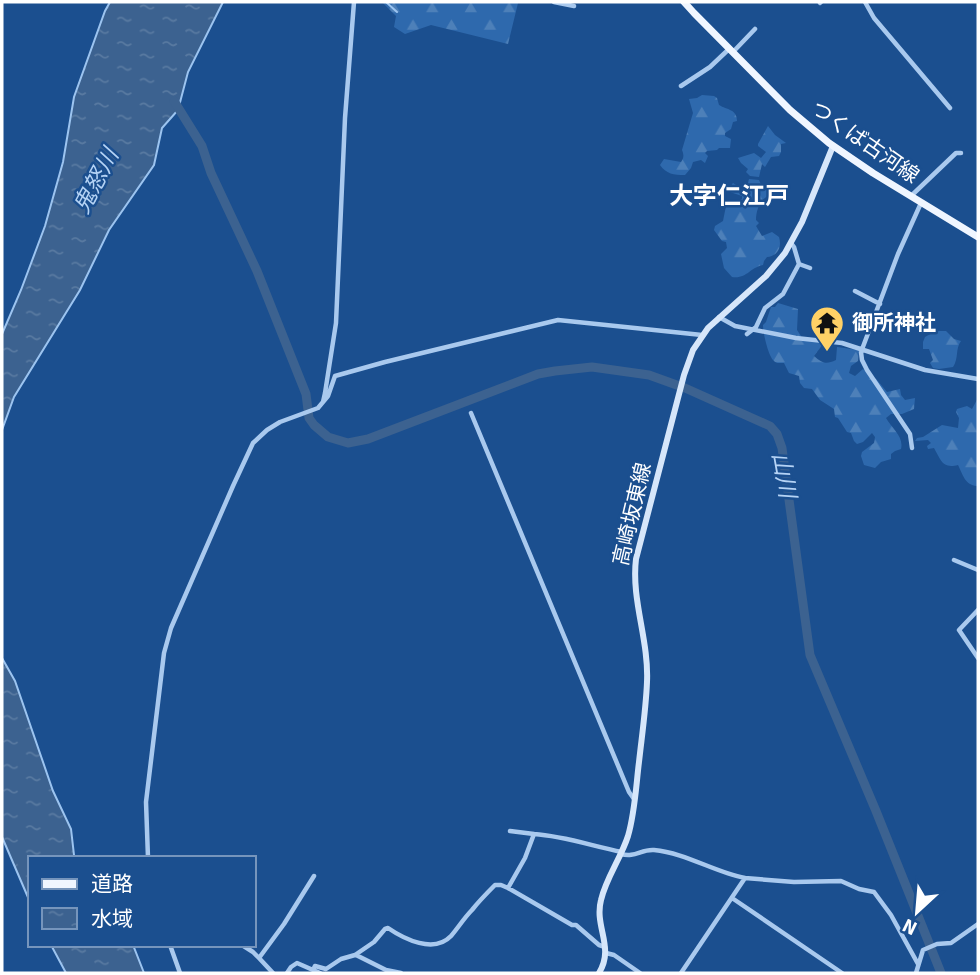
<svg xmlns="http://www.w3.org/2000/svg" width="980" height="975" viewBox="0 0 980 975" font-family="Signika,'Noto Sans JP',sans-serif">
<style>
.forest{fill:url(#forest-firs)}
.water{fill:url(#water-ripples);stroke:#9cc4f0;stroke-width:2}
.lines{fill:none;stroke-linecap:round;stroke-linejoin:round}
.stream{stroke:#9cc4f0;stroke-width:2}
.river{stroke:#3c6290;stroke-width:9}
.street{stroke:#a9c9ee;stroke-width:4.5}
.secondary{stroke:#d6e6fa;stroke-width:6}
.primary{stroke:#f0f6ff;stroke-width:7}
.labels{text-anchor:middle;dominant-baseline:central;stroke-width:5;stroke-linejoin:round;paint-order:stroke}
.street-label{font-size:21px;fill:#fff;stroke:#1b4f8f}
.poi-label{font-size:21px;font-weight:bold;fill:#fff;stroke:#1b4f8f;text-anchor:start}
.water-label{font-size:23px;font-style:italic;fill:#b5d3f5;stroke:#1b4f8f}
.quarter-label{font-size:24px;font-weight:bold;fill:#fff;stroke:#1b4f8f}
</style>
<defs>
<pattern id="forest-firs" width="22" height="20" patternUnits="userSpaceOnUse" patternTransform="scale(1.75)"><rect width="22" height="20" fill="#2e69ad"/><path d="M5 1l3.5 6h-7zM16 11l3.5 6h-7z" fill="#4d80b9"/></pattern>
<pattern id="water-ripples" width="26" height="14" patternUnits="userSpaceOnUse" patternTransform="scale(1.75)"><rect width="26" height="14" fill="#3c6290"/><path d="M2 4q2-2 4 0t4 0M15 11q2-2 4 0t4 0" fill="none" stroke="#597aa1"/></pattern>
</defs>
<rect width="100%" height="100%" fill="#1b4f8f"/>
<!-- forest -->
<path class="forest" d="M382 2H517L518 3 508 44 431 25 405 34 394 27 396 16Z
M702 95 714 96 717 98 719 105C727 110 737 109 737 121L733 122 731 129 725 133V136L731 139 730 148H719L717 150 707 151 705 153 708 156 705 163 701 160 693 162 691 168 685 175C674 175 666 174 660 165L664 159 681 162C684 158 684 155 682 150L693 113 689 99 697 98Z
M768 126 775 135 786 143 781 144V152L779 156 771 157 765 167 762 164 759 177 750 176 746 172 748 169 741 163 738 158 754 153 761 158 766 152 758 146V144Z
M749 179 759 180 762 187 767 188 774 184 779 186 777 196 774 197 770 195C760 199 756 210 756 220L759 223 756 226 762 236 772 232 779 237C782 247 778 256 767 257L764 261 763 265C749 268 747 279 732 277L724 268 721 254 727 248 726 242 722 241 714 230 715 226 723 221 726 206 742 199V196L730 192V187L733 183 743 190 747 187Z
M778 303 798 309 797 330 801 336 799 339 821 341 823 344 814 356C822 363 826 365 836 360L837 347 859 350 858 361 851 366 849 373 855 376 863 369 877 380 887 392 900 389 901 395 905 400 915 398 914 409 902 414H891L886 418C892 429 904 436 901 449L895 451 891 454V459L881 462 875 468 864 465 861 456 862 452 874 443 875 437 872 433 863 442 857 444 854 441 851 433 847 432 838 418 835 417 834 409 820 400 812 389 804 388 800 383 799 376 789 373 784 363C779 363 776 364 773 360 768 354 763 333 763 325L766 322 771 307H775Z
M939 331H946L954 339 961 341C955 349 959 358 953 367L939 369 933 368 930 363 933 360 929 349H923V342L925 337 934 332Z
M978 398V483L977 486C965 485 963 475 958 465 942 469 941 460 934 448L928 449 927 446 931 443 928 440 915 441 917 438 923 437 942 425 958 428 959 418 956 412 957 409 967 406 972 409Z"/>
<!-- water -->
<path class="water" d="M110 2H223L188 72 178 110 162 128 154 165 109 230 80 290 14 397 2 430V334L21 290 45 226 63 162 74 97 105 11Z
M2 658 15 681 53 791 71 829 74 855 76 858H30V902L2 837Z
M51 945H133L144 973H66Z"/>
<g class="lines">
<!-- stream -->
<path class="stream" d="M386 2 397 12"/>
<!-- river -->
<path class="river" d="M174 101 202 146 211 173 257 271 306 394 309 418 314 425 328 437 348 443 368 439 538 374 555 371 592 367 649 375 685 388 770 426 777 434 782 448 810 655 876 811 941 973"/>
<!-- street -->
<path class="street" d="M554 2 574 6
M865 2 874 18 950 108
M820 3 821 2
M733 52 755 29
M681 86 710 67 729 49
M911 196 956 153H961
M799 264 810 268
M855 291 880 304
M719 317 735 326 796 338 842 343 925 370 978 379
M747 334 756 327 765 308 783 294 799 264 794 247 791 243
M323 402 325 393 336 323 345 118 354 2
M471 413 629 792 634 799
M912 448 910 434 867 370 862 360 861 352 898 254 921 203
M954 560 978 570
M978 610 959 630 978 658
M510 831 534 834
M621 854C635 858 641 849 654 850 686 853 714 872 745 878
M148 858 146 802 164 653 171 628 233 486 253 443 267 430 280 422 318 408 328 396 335 376 385 362 558 320 702 335
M508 888 525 858 534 834C564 836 592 846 622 852
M732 898 842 973
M170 945 180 973
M242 945 253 952 259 958 284 924 314 876
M606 953 614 955 640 973
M356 955 386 970 401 973
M259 958 273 973
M313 970 315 966 326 969 341 959 355 955 374 942 385 929 388 928C404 939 434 954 451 936 458 928 464 918 472 910 479 901 487 893 495 885H501L508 888 572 925H576L599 945 605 947
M287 973 291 967 297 963 320 973
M681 973 745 878 794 882 841 881 859 889 874 892 891 915 918 964
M916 973 923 950 937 944 951 943 978 924"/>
<!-- secondary -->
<path class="secondary" d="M599 973C615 947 594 927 601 900 606 878 621 858 628 836 635 812 636 786 639 762 642 735 646 708 647 682 649 640 631 600 636 559L684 375 693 350 708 328 766 276 785 253 802 222 833 146"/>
<!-- primary -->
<path class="primary" d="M684 2 694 13 790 110 829 143 873 173 978 237"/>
</g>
<!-- icons -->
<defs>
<g id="temple-pin" transform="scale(1.75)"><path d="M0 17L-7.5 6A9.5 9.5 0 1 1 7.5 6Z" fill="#ffd166" stroke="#1b4f8f"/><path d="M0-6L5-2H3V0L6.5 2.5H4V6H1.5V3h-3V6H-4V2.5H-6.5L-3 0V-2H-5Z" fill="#111"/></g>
</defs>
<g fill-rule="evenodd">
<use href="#temple-pin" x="827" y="323"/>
</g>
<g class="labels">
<!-- street labels -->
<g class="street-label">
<text transform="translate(865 142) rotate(35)">つくば古河線</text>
<text transform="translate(632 514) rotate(-77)">高崎坂東線</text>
</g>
<!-- poi labels -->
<g class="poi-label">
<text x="852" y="323">御所神社</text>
</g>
<!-- water labels -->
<g class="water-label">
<text transform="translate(96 181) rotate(-62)">鬼怒川</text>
<text transform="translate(784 475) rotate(80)">山川</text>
</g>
<!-- quarter labels -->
<g class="quarter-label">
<text x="729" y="196">大字仁江戸</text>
</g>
</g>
<!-- border -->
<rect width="980" height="975" fill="none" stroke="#ffffff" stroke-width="7"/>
<!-- legend -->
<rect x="28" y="856" width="228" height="91" fill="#1b4f8f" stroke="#7695bc" stroke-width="2"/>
<rect x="42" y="879" width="35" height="10" fill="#f0f6ff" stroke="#7695bc" stroke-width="2"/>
<text x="91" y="891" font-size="21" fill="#ffffff">道路</text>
<rect x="42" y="908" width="35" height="21" fill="url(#water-ripples)" stroke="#7695bc" stroke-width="2"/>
<text x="91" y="926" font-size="21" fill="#ffffff">水域</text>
<!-- north arrow -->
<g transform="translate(917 912) rotate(206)" stroke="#1b4f8f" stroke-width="5" paint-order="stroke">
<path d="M0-5L12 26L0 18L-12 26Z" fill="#ffffff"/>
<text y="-10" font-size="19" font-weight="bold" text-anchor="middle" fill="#ffffff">N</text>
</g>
</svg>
